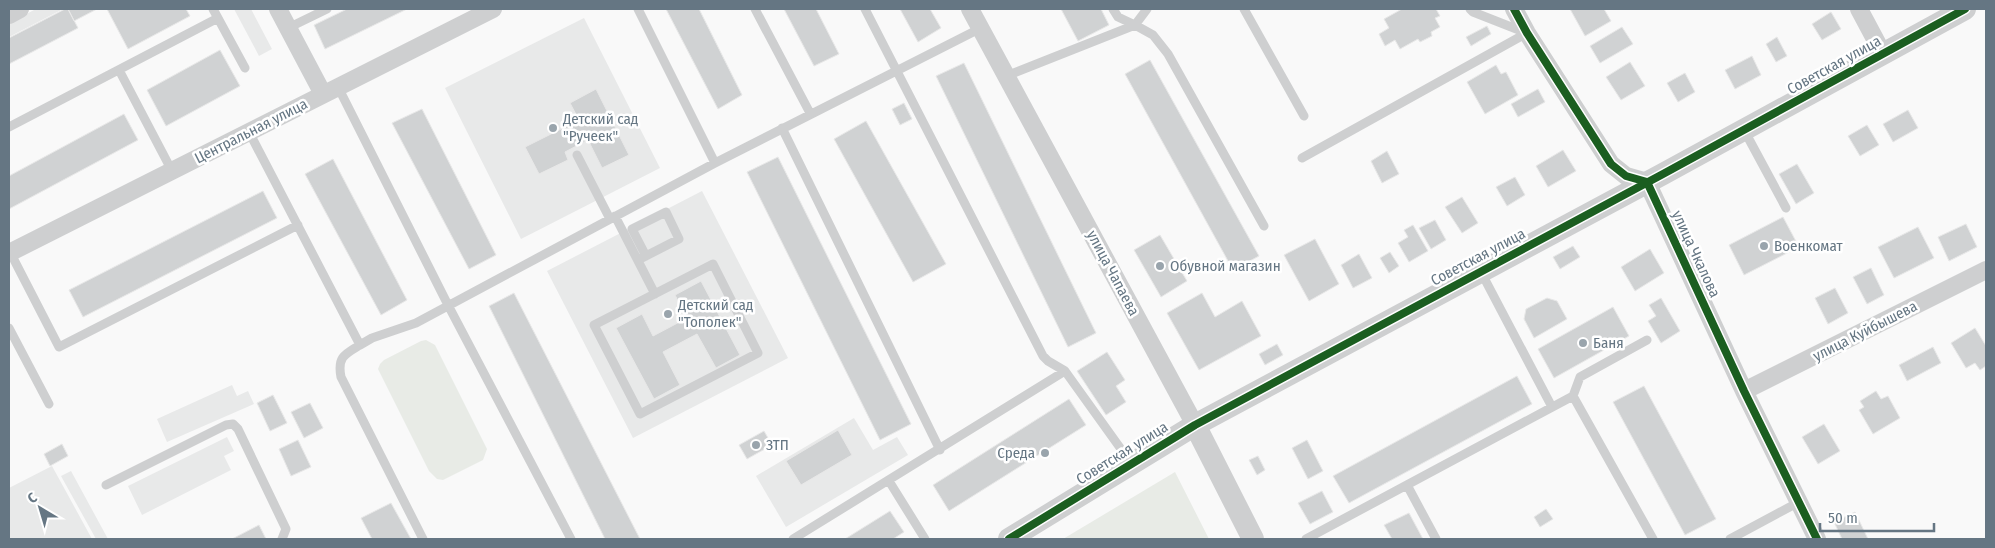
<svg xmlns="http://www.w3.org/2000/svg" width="1995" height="548" viewBox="0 0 1995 548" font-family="'Fira Sans Condensed',sans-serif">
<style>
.built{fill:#e8e9e9}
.green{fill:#e8ebe6}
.building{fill:#d0d2d3;stroke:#e8e8e8}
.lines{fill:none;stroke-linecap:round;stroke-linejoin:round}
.service{stroke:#cecfd0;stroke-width:9}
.minor{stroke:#cecfd0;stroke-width:18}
.tertiary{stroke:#cecfd0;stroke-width:22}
.cycleway-casing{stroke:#fff;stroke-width:11}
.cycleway{stroke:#1b5e20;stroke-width:8}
.poi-dot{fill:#99a4ac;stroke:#fff;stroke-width:2}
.labels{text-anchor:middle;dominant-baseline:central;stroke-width:5;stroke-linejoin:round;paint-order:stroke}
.street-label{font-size:15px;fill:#657683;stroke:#fff}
.poi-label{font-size:15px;fill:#657683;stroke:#fff;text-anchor:start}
</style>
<rect width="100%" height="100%" fill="#f9f9f9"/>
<!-- built -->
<path class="built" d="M36 9H63L9 37V23Z
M234 9H251L272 49 259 56Z
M584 18 660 168 521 239 445 88Z
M702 191 788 358 633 438 547 271Z
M232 385 237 396 248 391 254 404 167 442 157 419Z
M854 418 873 450 897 437 908 455 786 527 756 476Z
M227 437 234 451 224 456 231 470 142 515 128 486Z
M52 466 92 539H9V488Z
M71 471 108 539H96L61 476Z"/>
<!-- green -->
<path class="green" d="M426 340 435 345 487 449 483 460 443 480 437 479 429 471 378 369 380 364 384 360 421 341Z
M1175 472 1209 539H1063Z"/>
<!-- building -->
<path class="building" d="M65 9H68L78 28 9 64V38Z
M68 9H97L74 21Z
M107 9H186L190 16 128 49Z
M347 9H407L325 49 314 25Z
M666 9H699L742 95 718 109Z
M784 9H816L839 54 814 66Z
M900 9H930L941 28 918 42Z
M1061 9H1101L1109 25 1078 41Z
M1402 9H1436L1440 16 1435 18 1440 27 1431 32 1432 36 1420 42 1418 39 1400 49 1395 40 1385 46 1379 34 1389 28 1384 19Z
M1570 9H1604L1611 21 1585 36Z
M1831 12 1841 29 1822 40 1812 24Z
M1487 26 1491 34 1471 46 1466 37Z
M1622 27 1633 44 1600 63 1590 46Z
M1777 37 1787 56 1776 62 1766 44Z
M220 50 240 86 166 126 147 90Z
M1752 56 1761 75 1735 89 1725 70Z
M1150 60 1259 256 1233 270 1125 74Z
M1630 62 1645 86 1621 100 1606 77Z
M964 63 1096 333 1068 347 936 76Z
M1496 65 1501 74 1506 72 1518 95 1485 114 1467 82Z
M1685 73 1695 92 1678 102 1667 83Z
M596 89 629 155 602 168 588 140 565 152 568 160 539 174 525 147 579 120 570 103Z
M1538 89 1545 102 1518 117 1511 104Z
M904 103 912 119 900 125 892 109Z
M422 109 496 255 469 269 392 123Z
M1908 110 1918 128 1893 142 1883 124Z
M124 114 138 140 9 209V176Z
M866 121 946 264 913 282 834 139Z
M1867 125 1879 145 1860 156 1848 136Z
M1563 150 1576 171 1548 187 1536 166Z
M1387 151 1399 174 1382 183 1371 161Z
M778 157 911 424 880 440 747 172Z
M333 159 407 300 381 315 305 174Z
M1797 164 1814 193 1796 204 1779 174Z
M1515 177 1525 195 1507 206 1496 187Z
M263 191 277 218 83 317 69 290Z
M1462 197 1478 223 1462 233 1445 207Z
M1783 217 1799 247 1744 275 1729 245Z
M1435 220 1446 240 1431 249 1419 228Z
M1966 224 1977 247 1949 261 1938 237Z
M1413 225 1428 251 1409 262 1398 243 1408 237 1404 230Z
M1918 227 1934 258 1894 278 1878 247Z
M1160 235 1187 281 1161 297 1134 250Z
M1315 239 1339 284 1309 301 1284 255Z
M1573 246 1580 257 1560 269 1553 257Z
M1650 249 1664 273 1635 291 1621 267Z
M1390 252 1399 266 1389 273 1380 258Z
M1359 254 1372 278 1353 288 1341 265Z
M1871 268 1884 295 1867 304 1853 277Z
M701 281 740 355 716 368 697 334 663 352 680 385 654 399 616 328 642 314 653 336 687 318 675 295Z
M1835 288 1848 313 1828 324 1815 298Z
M514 293 640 539H605L489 306Z
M1202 293 1215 317 1242 301 1261 336 1199 370 1167 313Z
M1547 298 1557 301 1567 319 1534 338 1524 319 1526 309Z
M1661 298 1680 331 1661 343 1648 321 1656 316 1649 305Z
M1613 307 1629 336 1554 378 1538 349Z
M1975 328 1986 346V366L1980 370 1975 363 1966 368 1951 343Z
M1277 344 1283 355 1265 365 1259 354Z
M1933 347 1941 363 1907 381 1899 365Z
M1107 352 1125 380 1116 386 1126 402 1106 415 1077 371Z
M1517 376 1532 404 1349 503 1333 476Z
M1644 386 1716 519 1685 535 1613 402Z
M1876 391 1881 399 1888 396 1900 418 1873 434 1859 410 1864 407 1860 401Z
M273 395 287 423 270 431 257 403Z
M1069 399 1086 425 949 511 933 485Z
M310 403 323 428 304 438 291 412Z
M1824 424 1840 451 1818 464 1802 437Z
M838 430 852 455 801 485 786 461Z
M764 431 772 445 747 459 739 445Z
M298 440 311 467 291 476 279 449Z
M1307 440 1323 471 1308 479 1292 448Z
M62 444 68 456 50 466 44 454Z
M1258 456 1265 470 1257 475 1249 460Z
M1322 491 1333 512 1310 524 1298 503Z
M391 503 411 539H372L361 518Z
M1546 509 1553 519 1540 527 1534 517Z
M890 511 904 532 893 539H845Z
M1855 512 1868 539H1842L1834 522Z
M1409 513 1423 539H1392L1384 525Z
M259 525 266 539H232Z"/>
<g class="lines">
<!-- service -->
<path class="service" d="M213 9 245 68
M638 9 715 163
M755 9 810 113
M865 9 1043 356 1048 361 1065 371
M1113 9 1118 17 1135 25 1147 9
M1244 9 1304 116
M1470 9 1473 12 1524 32
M288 28 327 9
M119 70 172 171
M1006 76 1135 25 1153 35 1168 54 1264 226
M338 87 448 305 571 539
M9 127 218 18
M782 128 940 450
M1744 130 1786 208
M249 132 360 345C345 354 337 357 341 377L423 539
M577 155 610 219
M1302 158 1527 33
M615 216 655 294
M10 252 59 347 298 225
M638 260 679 239 666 212 632 229 646 256
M713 264 758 353 640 414 594 325Z
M1481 272 1552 407
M9 328 49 404
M360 345 372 338 416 323 715 163 981 28
M1573 396 1580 377 1647 340
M889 481 925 539
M106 485 226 425 233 424 238 429 286 529 282 539
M1407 485 1436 539
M793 539 1065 371 1131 463
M1306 539 1573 396 1653 539
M1730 539 1799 502"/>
<!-- minor -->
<path class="minor" d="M278 9 323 94
M970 9 1195 425
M1514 9 1527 33 1611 164 1626 176 1647 182 1744 391 1817 539
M1859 9 1883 54
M9 15 20 9
M9 253 493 9
M1744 391 1986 270"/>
<!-- tertiary -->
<path class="tertiary" d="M1195 425 1253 539
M1009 539 1195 425 1663 174 1965 9"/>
<!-- cycleway casing -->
<g class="cycleway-casing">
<path id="cycleway" d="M1514 9 1527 33 1611 164 1626 176 1647 182 1744 391 1817 539
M1009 539 1195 425 1663 174 1965 9"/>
</g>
<!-- cycleway -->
<use href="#cycleway" class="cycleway"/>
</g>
<!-- markers -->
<g class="poi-dot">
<circle cx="553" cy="128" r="5"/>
<circle cx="1764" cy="246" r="5"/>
<circle cx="1160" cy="266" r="5"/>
<circle cx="668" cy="314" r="5"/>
<circle cx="1583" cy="343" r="5"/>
<circle cx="756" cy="445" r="5"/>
<circle cx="1045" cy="453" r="5"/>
</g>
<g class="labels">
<!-- street labels -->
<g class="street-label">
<text transform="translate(1834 65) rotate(-29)">Советская улица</text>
<text transform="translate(251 131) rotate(-27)">Центральная улица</text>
<text transform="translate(1696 254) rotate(65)">улица Чкалова</text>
<text transform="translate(1478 257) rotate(-28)">Советская улица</text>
<text transform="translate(1113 273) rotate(62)">улица Чапаева</text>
<text transform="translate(1865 331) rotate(-27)">улица Куйбышева</text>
<text transform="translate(1122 453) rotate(-32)">Советская улица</text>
</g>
<!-- poi labels -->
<g class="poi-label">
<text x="563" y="119">Детский сад<tspan x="563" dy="17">"Ручеек"</tspan></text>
<text x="1774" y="246">Военкомат</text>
<text x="1170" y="266">Обувной магазин</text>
<text x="678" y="305">Детский сад<tspan x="678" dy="17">"Тополек"</tspan></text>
<text x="1593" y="343">Баня</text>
<text x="766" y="445">ЗТП</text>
<text x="1035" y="453" text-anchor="end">Среда</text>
</g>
</g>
<!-- border -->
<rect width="1995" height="548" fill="none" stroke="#657683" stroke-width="20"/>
<!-- north arrow -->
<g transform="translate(40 508) rotate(322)" stroke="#ffffff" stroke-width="4" paint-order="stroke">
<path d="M0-4L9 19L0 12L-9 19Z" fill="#657683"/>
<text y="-8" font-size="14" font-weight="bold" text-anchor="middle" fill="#657683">С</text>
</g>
<!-- scale -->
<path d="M1820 523v8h114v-8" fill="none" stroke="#657683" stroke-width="2.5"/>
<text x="1828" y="523" font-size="15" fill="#657683" stroke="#ffffff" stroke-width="4" paint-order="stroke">50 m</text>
</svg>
